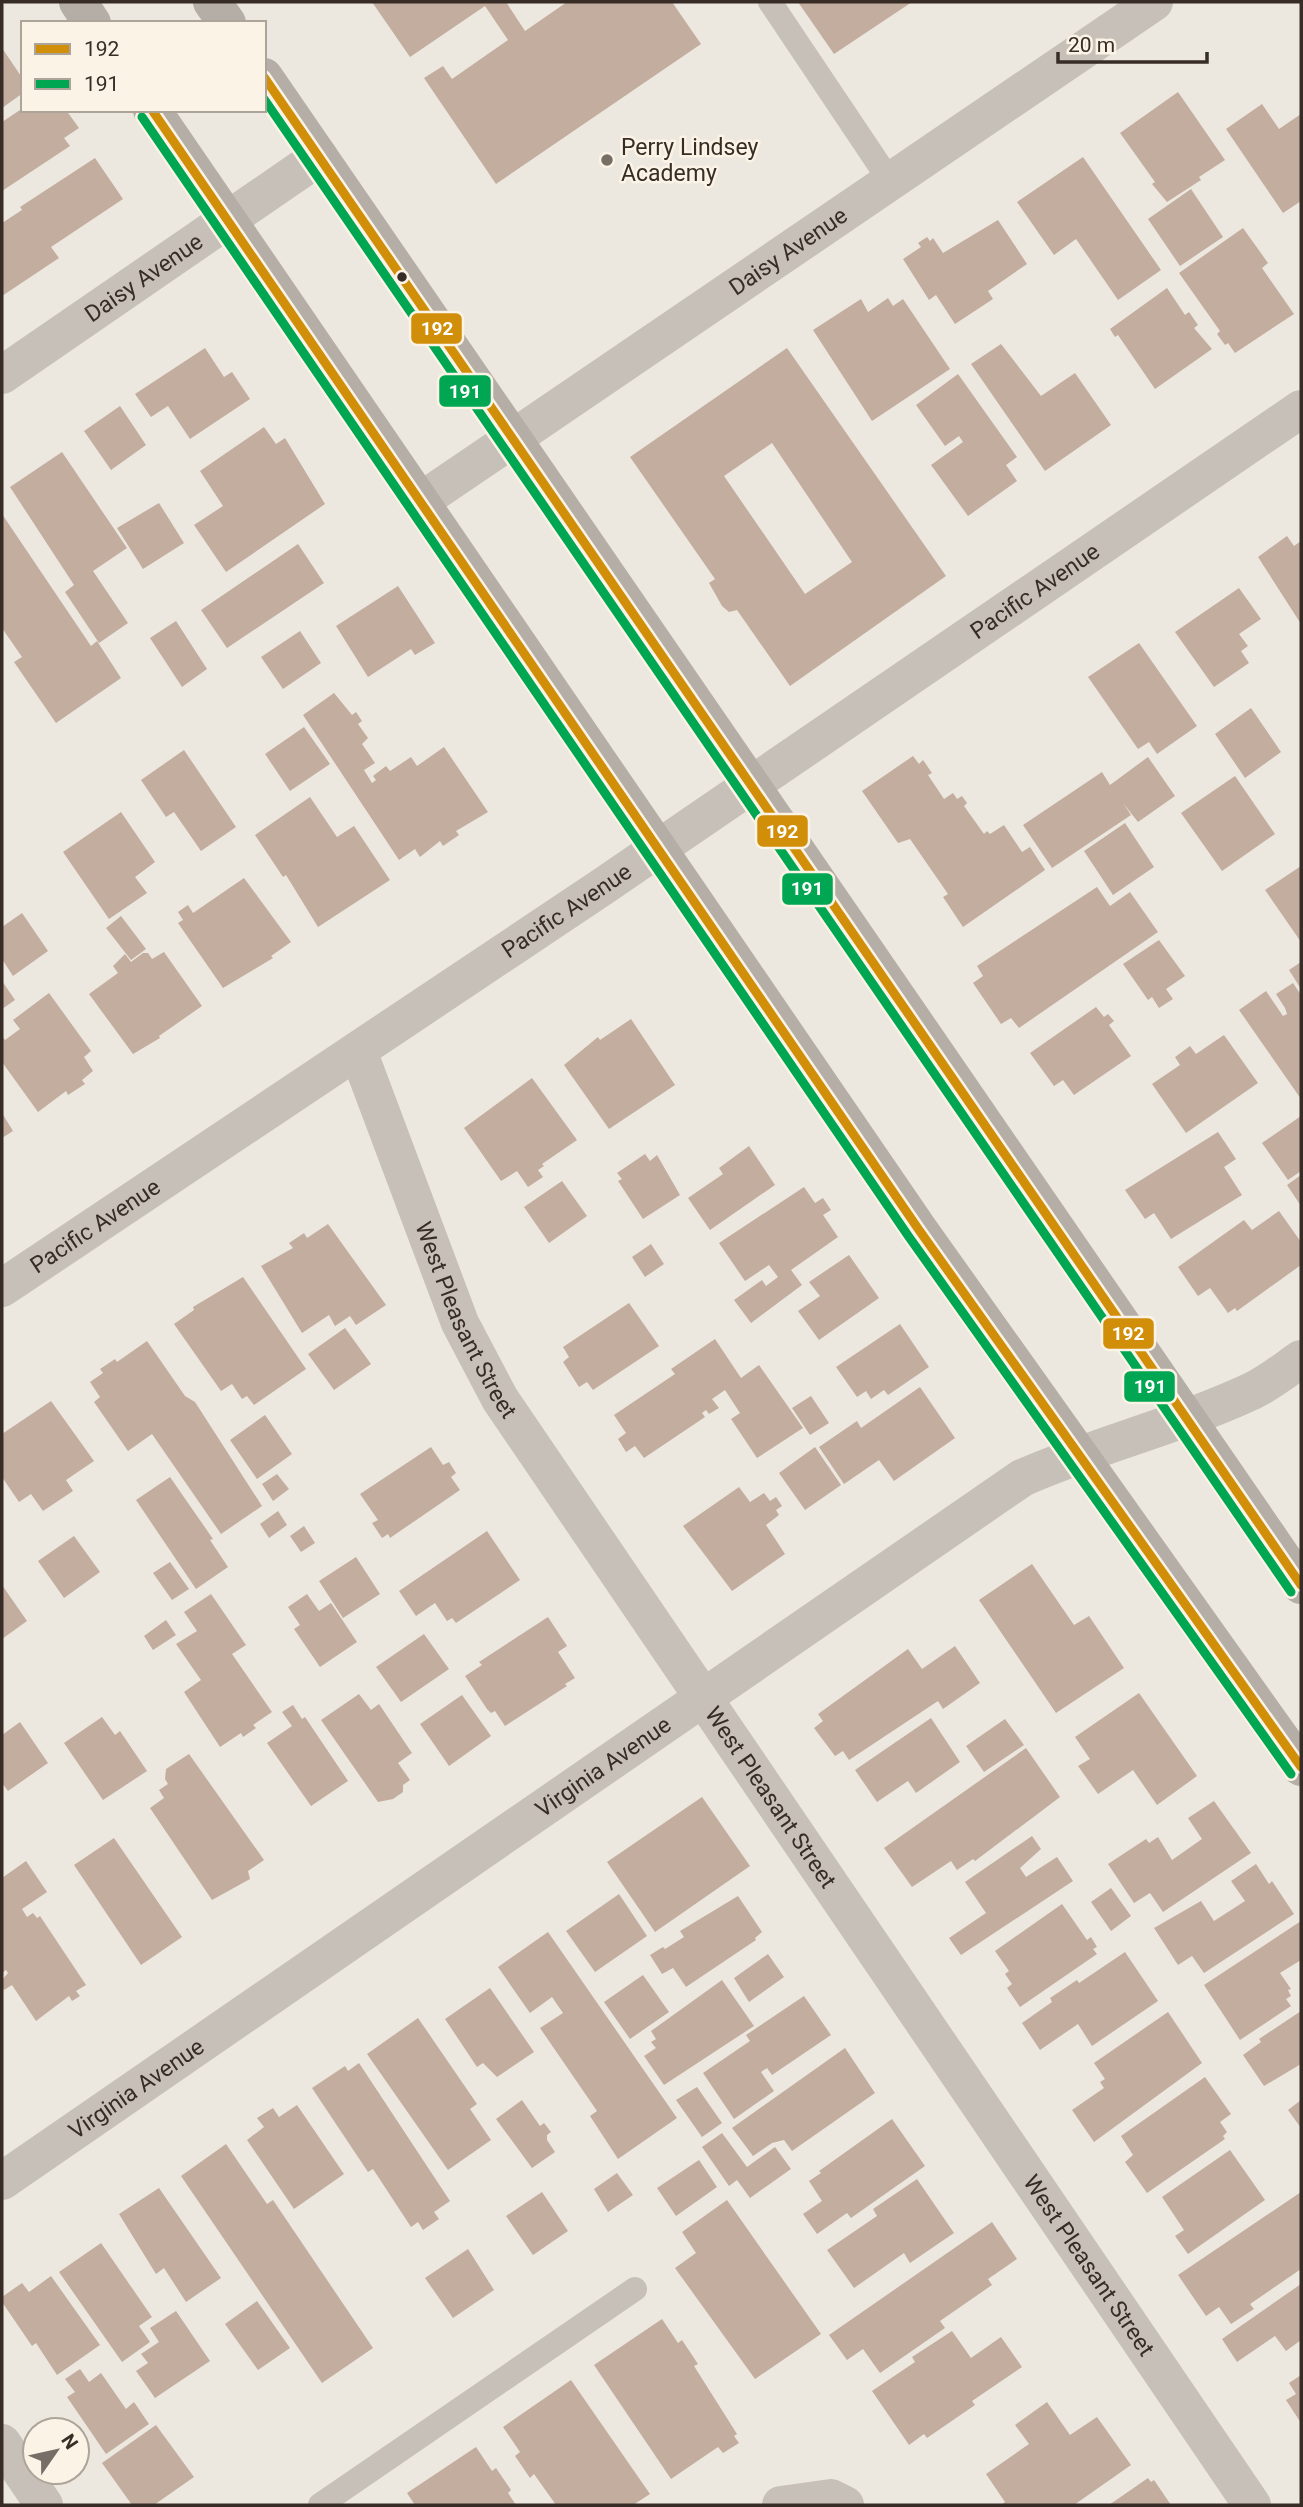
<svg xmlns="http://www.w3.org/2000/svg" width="1303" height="2507" viewBox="0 0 1303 2507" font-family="Roboto,sans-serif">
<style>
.building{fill:#c2ad9f;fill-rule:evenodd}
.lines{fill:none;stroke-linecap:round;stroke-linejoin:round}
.service{stroke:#c6c0b8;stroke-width:24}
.minor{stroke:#c6c0b8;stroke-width:38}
.primary{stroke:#b5aea7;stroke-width:38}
.bus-1-casing{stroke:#fbf3e5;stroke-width:14}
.bus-2-casing{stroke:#fbf3e5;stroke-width:14}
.bus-1{stroke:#d18e08;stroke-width:9}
.bus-2{stroke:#00a651;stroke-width:9}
.poi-dot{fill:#776e67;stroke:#fbf3e5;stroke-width:2.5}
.bus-dot{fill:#372d26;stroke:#fbf3e5;stroke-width:2.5}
.labels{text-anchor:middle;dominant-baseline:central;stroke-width:5;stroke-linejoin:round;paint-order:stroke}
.poi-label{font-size:23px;fill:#372d26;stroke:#fbf3e5;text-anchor:start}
.street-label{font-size:23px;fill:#372d26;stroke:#fbf3e5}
.line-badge{stroke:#fbf3e5;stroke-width:2.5}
.badge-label{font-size:19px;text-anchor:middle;font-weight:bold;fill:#fff}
</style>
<rect width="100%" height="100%" fill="#ede8df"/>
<!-- building -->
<path class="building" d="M372 2H506L525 31 567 2H672L701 44 496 184 424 78 443 66 452 79 508 40 485 6 410 57Z
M798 2H912L834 54Z
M2 48 23 79V93L2 108Z
M1178 92 1225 160 1199 177 1201 180 1167 202 1152 184 1155 182 1120 133Z
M1262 104 1279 129 1301 114V201L1283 213 1226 129Z
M23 108 66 110 79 128 64 138 70 146 2 191V122Z
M1083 157 1161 270 1118 300 1076 239 1054 255 1017 202Z
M95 158 123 199 51 247 59 258 2 296V223L22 210 20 207Z
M1191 189 1223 237 1180 266 1148 219Z
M998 220 1027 264 988 291 993 299 955 324 936 295 929 300 903 259 921 247 918 243 927 237 930 241 933 238 943 253Z
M1243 228 1268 263 1262 268 1294 314 1235 353 1228 343 1225 345 1217 334 1220 331 1179 273Z
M1167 288 1185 315 1189 312 1198 325 1194 328 1212 349 1155 389 1118 335 1115 337 1110 329Z
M888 298 893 306 903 299 950 369 872 421 813 330 861 299 868 312Z
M1001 344 1041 396 1075 373 1111 425 1045 471 971 364Z
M205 348 224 377 232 372 250 399 190 439 168 406 151 417 135 394Z
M787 348 946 576 790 686 737 610 729 612 722 606 709 583 715 579 630 457ZM772 443 852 562 805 594 724 476Z
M958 374 1017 457 1006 465 1017 481 968 516 931 465 963 442 959 436 945 446 916 405Z
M120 406 146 445 111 470 84 431Z
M264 427 276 444 285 438 325 504 226 572 194 525 223 506 200 471Z
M62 452 127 548 93 571 128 623 99 643 65 592 74 585 10 487Z
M159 503 184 543 143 569 117 528Z
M2 514 91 646 97 641 121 678 56 723 14 662 22 657 2 628Z
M1287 536 1294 546 1301 541V624L1258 557Z
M298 544 324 583 227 648 201 610Z
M398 586 435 643 415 655 411 649 368 677 336 626Z
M1239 588 1261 619 1239 634 1248 646 1241 651 1249 663 1214 687 1175 632Z
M176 621 207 669 182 687 150 638Z
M300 631 321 663 283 689 261 657Z
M1139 643 1197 726 1157 754 1149 742 1138 749 1088 677Z
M334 693 352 715 356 712 362 721 358 724 368 738 362 744 375 763 364 770 372 783 376 780 373 776 386 766 390 771 411 757 417 766 444 747 488 812 456 831 459 835 443 846 440 841 420 857 415 849 399 860 303 715Z
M1251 708 1281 752 1245 778 1215 734Z
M304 727 330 764 290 791 265 754Z
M184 750 236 827 201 851 174 812 166 817 141 780Z
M913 756 919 764 923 760 932 773 928 775 944 799 953 793 957 799 962 796 967 803 964 806 984 834 987 831 990 834 1004 825 1022 852 1030 847 1045 870 963 927 943 897 948 894 910 839 898 843 862 791Z
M1148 757 1175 796 1138 822 1123 803 1131 815 1052 868 1023 825 1102 772 1110 785Z
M1235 776 1275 834 1222 871 1181 813Z
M310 797 337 837 354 826 390 880 318 927 286 875 283 877 255 835Z
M121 812 155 862 135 877 147 893 109 919 63 852Z
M1125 823 1154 867 1113 895 1084 851Z
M1301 866V942L1265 890Z
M244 878 291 942 271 956 273 958 223 988 178 923 183 920 178 912 188 905 193 913Z
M1097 887 1110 906 1130 892 1158 932 1019 1028 1011 1018 1001 1024 973 983 983 976 977 966Z
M22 913 48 951 13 976 2 959V927Z
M121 916 146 949 131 960 106 928Z
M1159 940 1185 976 1166 989 1173 999 1159 1008 1152 997 1148 1000 1123 964Z
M164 952 202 1006 159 1036 160 1038 133 1054 89 994 118 973 113 966 125 954 131 962 143 953H148L152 959Z
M1301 962V989L1289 970Z
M2 981 15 1000 2 1009Z
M1293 983 1301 995V1099L1239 1010 1266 991 1283 1016 1287 1014 1285 1008 1276 994Z
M49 993 91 1051 84 1057 93 1071 82 1080 85 1084 68 1095 66 1091 38 1112 2 1062V1036L5 1040 20 1029 13 1020Z
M1096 1007 1104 1017 1108 1014 1114 1021 1109 1025 1131 1056 1074 1095 1063 1080 1054 1086 1030 1053Z
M631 1019 675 1085 609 1129 564 1065 598 1037 600 1040Z
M1224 1035 1258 1083 1186 1133 1152 1084 1180 1065 1175 1057 1190 1046 1196 1054Z
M532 1078 577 1140 542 1164 544 1166 538 1170 543 1177 528 1187 517 1171 501 1181 464 1128Z
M2 1113 13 1131 2 1138Z
M1301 1116V1171L1288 1180 1262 1143Z
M1218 1132 1236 1159 1224 1167 1242 1195 1171 1239 1154 1213 1145 1219 1125 1190Z
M749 1146 775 1185 710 1230 688 1198 723 1174 719 1168Z
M645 1154 650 1161 657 1155 680 1195 643 1219 618 1181 622 1179 617 1173Z
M1301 1175V1206L1287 1185Z
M562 1181 587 1216 549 1243 524 1207Z
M804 1187 815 1203 823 1198 831 1210 823 1215 838 1237 791 1270 802 1285 751 1323 734 1300 762 1280 766 1286 778 1277 769 1265 745 1281 719 1243Z
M1279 1211 1301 1242V1265L1237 1311 1235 1308 1228 1313 1210 1288 1198 1296 1178 1267 1244 1220 1252 1230Z
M328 1224 386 1305 356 1325 350 1316 335 1326 329 1315 302 1333 261 1266 293 1248 289 1243 304 1233 307 1238Z
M651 1244 664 1264 645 1277 632 1257Z
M849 1255 879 1298 819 1340 798 1311 820 1296 809 1282Z
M243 1277 306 1369 254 1405 247 1396 242 1399 232 1384 221 1391 174 1324 194 1310 193 1307Z
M629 1303 659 1346 593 1390 587 1382 579 1387 563 1362 569 1357 563 1347Z
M900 1324 929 1367 888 1395 884 1390 871 1399 866 1391 857 1397 836 1367Z
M345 1328 371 1364 334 1390 308 1354Z
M715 1339 741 1378 759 1365 803 1428 757 1458 731 1419 740 1413 725 1390 712 1399 719 1408 709 1414 706 1410 702 1413 705 1417 644 1458 635 1446 626 1452 618 1439 626 1433 614 1415 675 1374 671 1369Z
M147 1341 185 1396 195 1402 262 1506 221 1534 152 1434 128 1451 94 1402 100 1397 90 1382 103 1373 100 1369 115 1359 117 1362Z
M920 1387 955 1438 894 1481 879 1460 844 1484 819 1447 857 1421 861 1428Z
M811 1396 829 1423 810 1435 792 1408Z
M51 1401 94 1461 66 1480 73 1491 43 1511 31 1494 19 1502 2 1477V1434Z
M265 1415 292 1454 257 1479 230 1440Z
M431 1447 443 1465 449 1462 456 1473 451 1477 460 1490 390 1538 388 1534 382 1538 372 1523 378 1520 360 1494Z
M815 1447 841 1485 805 1510 779 1473Z
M277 1474 289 1489 273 1501 262 1484Z
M170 1477 213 1539 210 1540 228 1567 196 1589 136 1500Z
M739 1487 750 1502 764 1493 770 1501 776 1497 782 1506 776 1510 779 1515 766 1525 785 1554 732 1591 683 1526Z
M278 1511 287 1525 269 1538 260 1524Z
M304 1526 315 1543 301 1552 290 1536Z
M487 1531 520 1580 456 1623 452 1618 447 1621 435 1603 416 1616 399 1591Z
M74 1536 100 1572 64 1598 38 1561Z
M356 1557 380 1594 343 1618 319 1581Z
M170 1562 189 1589 172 1600 153 1573Z
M1032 1564 1074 1625 1089 1616 1124 1668 1056 1713 979 1600Z
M2 1585 27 1621 2 1639Z
M211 1594 246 1645 232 1654 272 1712 253 1725 256 1728 243 1737 241 1733 220 1747 184 1692 201 1680 176 1644 197 1631 184 1612Z
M307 1594 319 1611 331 1603 357 1642 320 1667 294 1629 300 1625 288 1607Z
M548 1617 567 1646 558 1652 575 1678 565 1684 567 1686 505 1726 495 1711 491 1713 487 1709 465 1676 482 1665 479 1662Z
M166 1620 176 1635 153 1650 144 1636Z
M424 1634 449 1669 401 1702 376 1667Z
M955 1646 980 1683 943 1709 938 1701 849 1760 843 1751 835 1756 814 1728 823 1721 818 1714 908 1649 922 1669Z
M1139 1693 1197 1776 1157 1805 1133 1770 1098 1794 1078 1766 1090 1759 1075 1737Z
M359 1694 371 1710 379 1704 412 1753 398 1763 410 1780 403 1785V1792L393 1799 378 1802 321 1720Z
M462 1695 491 1736 449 1766 420 1724Z
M293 1705 302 1719 305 1717 348 1781 311 1806 267 1743 292 1726 282 1712Z
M102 1717 115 1735 120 1731 147 1771 103 1800 64 1743Z
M931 1718 960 1762 916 1793 908 1781 877 1802 855 1770Z
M1005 1719 1024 1745 984 1772 966 1746Z
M20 1722 48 1763 8 1791 2 1783V1735Z
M1026 1748 1060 1797 975 1861 973 1859 957 1870 951 1861 912 1887 884 1848Z
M189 1754 264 1860 248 1871 250 1879 212 1900 150 1808 164 1798 159 1790 168 1784 165 1779 166 1769Z
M702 1797 750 1866 655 1932 607 1862Z
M1214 1801 1251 1853 1163 1912 1150 1893 1134 1903 1108 1864 1146 1839 1149 1843 1158 1837 1172 1860 1202 1839 1188 1818Z
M1032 1836 1041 1849 1020 1868 1026 1877 1057 1857 1073 1881 961 1955 949 1938 986 1913 965 1882Z
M114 1838 182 1937 141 1965 74 1865Z
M26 1861 47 1892 22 1909 27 1917 33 1913 37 1918 40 1916 86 1985 76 1991 80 1996 72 2001 69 1996 36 2021 12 1985 4 1990 2 1987V1980L8 1973 6 1970 2 1973V1878Z
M1256 1864 1269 1884 1272 1881 1294 1914 1204 1973 1192 1956 1178 1965 1154 1928 1201 1901 1214 1921 1245 1901 1231 1881Z
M1111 1888 1131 1916 1111 1931 1091 1902Z
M619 1894 647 1936 595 1972 566 1931Z
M738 1896 762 1932 755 1938 756 1940 686 1987 673 1968 662 1974 650 1955 663 1947 665 1949 684 1937 680 1931Z
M1062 1904 1087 1940 1091 1937 1097 1947 1093 1949 1097 1954 1020 2007 1007 1988 1012 1984 1005 1974 1009 1971 995 1951Z
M1301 1921V1960L1280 1973 1291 1989 1288 1990 1291 1996 1286 1999 1291 2006 1240 2040 1204 1985Z
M548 1932 677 2118 618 2159 590 2116 597 2111 540 2028 563 2013 552 1997 530 2013 498 1967Z
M1125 1952 1158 2001 1092 2046 1078 2024 1040 2050 1022 2023 1052 2002 1050 1998 1077 1980 1079 1983Z
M768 1954 784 1977 749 2002 734 1978Z
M643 1975 669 2012 630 2039 604 2002Z
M722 1980 754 2026 664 2085 644 2056 656 2048 651 2042 656 2039 651 2031Z
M490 1988 534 2052 497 2077 483 2063 477 2067 445 2019Z
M804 1996 831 2035 772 2075 767 2068 761 2072 774 2091 734 2119 703 2073 750 2041 746 2035Z
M1301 2011V2064L1264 2086 1243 2055 1261 2042 1259 2039Z
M1168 2012 1202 2063 1094 2142 1072 2110 1104 2088 1100 2082 1105 2079 1094 2063Z
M418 2018 477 2104 470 2109 491 2140 448 2170 367 2054Z
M845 2048 875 2093 792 2151 784 2140 772 2143 753 2156 732 2128Z
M359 2063 450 2201 434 2212 439 2219 423 2230 418 2222 411 2227 373 2169 368 2172 312 2088 345 2066 348 2071Z
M1205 2077 1231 2114 1220 2122 1227 2132 1223 2136 1225 2139 1147 2193 1125 2162 1133 2155 1121 2136Z
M697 2087 722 2123 702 2137 676 2100Z
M522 2100 540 2126 544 2123 551 2132 547 2135V2140L555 2152 532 2168 496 2119Z
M1301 2100V2128L1288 2110Z
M297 2105 344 2174 294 2209 247 2140 264 2127 257 2118 273 2108 279 2117Z
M892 2119 925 2166 851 2218 847 2213 817 2234 803 2214 822 2201 809 2181 821 2173 819 2171Z
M722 2133 747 2167 775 2147 791 2169 750 2198 737 2180 729 2186 702 2147Z
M226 2144 267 2204 273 2200 373 2348 322 2383 181 2176Z
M1230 2150 1265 2200 1188 2254 1175 2236 1184 2230 1162 2197Z
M699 2160 717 2187 676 2216 657 2188Z
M617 2173 633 2195 608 2212 594 2189Z
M917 2179 954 2233 910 2263 904 2253 854 2288 827 2250 877 2216 873 2209Z
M159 2188 221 2278 186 2302 164 2268 156 2274 119 2214Z
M542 2192 568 2231 533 2255 506 2216Z
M1301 2192V2269L1250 2304 1254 2309 1231 2324 1219 2307 1206 2316 1178 2275Z
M727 2200 821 2334 755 2379 675 2268 696 2253 682 2232Z
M992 2222 1017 2259 988 2279 992 2285 940 2321 945 2328 880 2373 863 2349 847 2360 829 2335Z
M101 2243 152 2317 139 2326 150 2342 122 2362 59 2272Z
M468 2249 494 2290 453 2318 425 2278Z
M51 2276 100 2345 57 2375 36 2343 32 2346 2 2302V2297L22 2283 29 2292Z
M1301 2284V2340L1286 2351 1275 2336 1237 2362 1222 2339Z
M257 2301 290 2348 258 2370 225 2324Z
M176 2311 210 2361 155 2398 136 2371 148 2363 141 2354 159 2342 150 2328Z
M662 2319 678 2343 682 2340 698 2364 694 2366 737 2434 734 2436 739 2443 723 2453 718 2447 671 2479 594 2365Z
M952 2331 971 2358 1001 2337 1022 2367 972 2401 975 2405 927 2438 924 2434 909 2445 872 2391 915 2362 912 2357Z
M80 2369 89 2382 101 2373 126 2409 134 2402 149 2424 106 2454 67 2397 75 2392 65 2379Z
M1301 2375V2423L1286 2400 1296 2394 1289 2383Z
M571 2380 650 2494 633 2505H556L534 2474 530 2478 515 2456 520 2452 503 2427Z
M1047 2402 1070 2435 1097 2417 1131 2465 1074 2505H1001L1005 2502 986 2474 1029 2444 1015 2425Z
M156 2425 194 2477 154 2505H132L102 2463Z
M476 2447 492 2471 496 2468 511 2490 508 2493 516 2505H415L407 2493Z
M1148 2478 1151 2482 1154 2480 1171 2505H1109Z"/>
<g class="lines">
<!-- service -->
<path class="service" d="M770 2 890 181
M320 2505 635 2289"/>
<!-- minor -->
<g class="minor">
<path id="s1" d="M2 375 319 157"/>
<path id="s2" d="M421 501 1154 2"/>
<path id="s3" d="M358 1051 460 1323 500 1399 1252 2505"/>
<path id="s4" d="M2 1288 602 887 1301 409"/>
<path id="s5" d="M2 2181 1022 1478C1097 1445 1177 1426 1252 1391 1269 1383 1285 1370 1301 1359"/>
<path d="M2 2443 44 2505"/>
<path d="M781 2505 831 2498 845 2505"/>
</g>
<!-- primary -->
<path class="primary" d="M78 2 92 23
M212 2 227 23
M264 77 1301 1585
M152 110 919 1230 1301 1767"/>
<!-- bus-1 casing -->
<g class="bus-1-casing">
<path id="bus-1" d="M264 77 1301 1585
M152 110 919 1230 1301 1767"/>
</g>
<!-- bus-2 casing -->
<g class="bus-2-casing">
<path id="bus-2" d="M264 99 1291 1592
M142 117 909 1237 1291 1774"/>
</g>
<!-- bus-1 -->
<use href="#bus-1" class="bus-1"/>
<!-- bus-2 -->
<use href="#bus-2" class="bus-2"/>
</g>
<!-- markers -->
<circle class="poi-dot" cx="607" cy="160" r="7"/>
<circle class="bus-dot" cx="402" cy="277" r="6"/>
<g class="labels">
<!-- poi labels -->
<g class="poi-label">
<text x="621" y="147">Perry Lindsey<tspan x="621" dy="26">Academy</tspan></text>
</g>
<!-- street labels -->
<g class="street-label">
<text stroke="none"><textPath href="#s2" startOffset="444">Daisy Avenue</textPath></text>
<text stroke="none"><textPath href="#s1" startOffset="172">Daisy Avenue</textPath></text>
<text stroke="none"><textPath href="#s4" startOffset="1246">Pacific Avenue</textPath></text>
<text stroke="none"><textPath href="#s4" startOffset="679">Pacific Avenue</textPath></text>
<text stroke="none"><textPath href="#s4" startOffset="112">Pacific Avenue</textPath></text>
<text stroke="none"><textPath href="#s3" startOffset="290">West Pleasant Street</textPath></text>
<text stroke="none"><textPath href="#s5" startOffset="730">Virginia Avenue</textPath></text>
<text stroke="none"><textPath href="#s3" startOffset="858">West Pleasant Street</textPath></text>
<text stroke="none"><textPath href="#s5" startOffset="163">Virginia Avenue</textPath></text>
<text stroke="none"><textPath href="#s3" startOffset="1424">West Pleasant Street</textPath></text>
</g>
</g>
<g class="line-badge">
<rect x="410" y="312" width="53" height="33" rx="7" fill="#d18e08"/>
<rect x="438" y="374" width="54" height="34" rx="7" fill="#00a651"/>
<rect x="756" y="814" width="53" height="34" rx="7" fill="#d18e08"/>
<rect x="781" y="872" width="53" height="34" rx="7" fill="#00a651"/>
<rect x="1102" y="1317" width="53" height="33" rx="7" fill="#d18e08"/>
<rect x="1123" y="1370" width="53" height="33" rx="7" fill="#00a651"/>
</g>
<g class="badge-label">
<text x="437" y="335">192</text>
<text x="465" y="398">191</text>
<text x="782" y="838">192</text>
<text x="807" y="895">191</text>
<text x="1128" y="1340">192</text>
<text x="1150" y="1393">191</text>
</g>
<!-- border -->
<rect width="1303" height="2507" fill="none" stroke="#372d26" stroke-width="7"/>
<!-- legend -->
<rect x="21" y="21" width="245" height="91" fill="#fbf3e5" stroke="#ada499" stroke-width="2"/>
<rect x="35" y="44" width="35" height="10" fill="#d18e08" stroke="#ada499" stroke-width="2"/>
<text x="84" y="56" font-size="21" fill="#372d26">192</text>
<rect x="35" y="79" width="35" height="10" fill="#00a651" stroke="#ada499" stroke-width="2"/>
<text x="84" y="91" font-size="21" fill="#372d26">191</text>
<!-- north arrow -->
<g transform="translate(56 2451) rotate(56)"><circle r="33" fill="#fbf3e5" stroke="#ada499" stroke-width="2"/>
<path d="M0-5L12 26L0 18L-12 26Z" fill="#776e67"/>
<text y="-10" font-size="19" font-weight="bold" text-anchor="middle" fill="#372d26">N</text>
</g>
<!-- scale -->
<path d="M1058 52v10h149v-10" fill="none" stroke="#372d26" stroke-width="3.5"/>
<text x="1068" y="52" font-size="21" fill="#372d26" stroke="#fbf3e5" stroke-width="5" paint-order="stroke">20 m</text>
</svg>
